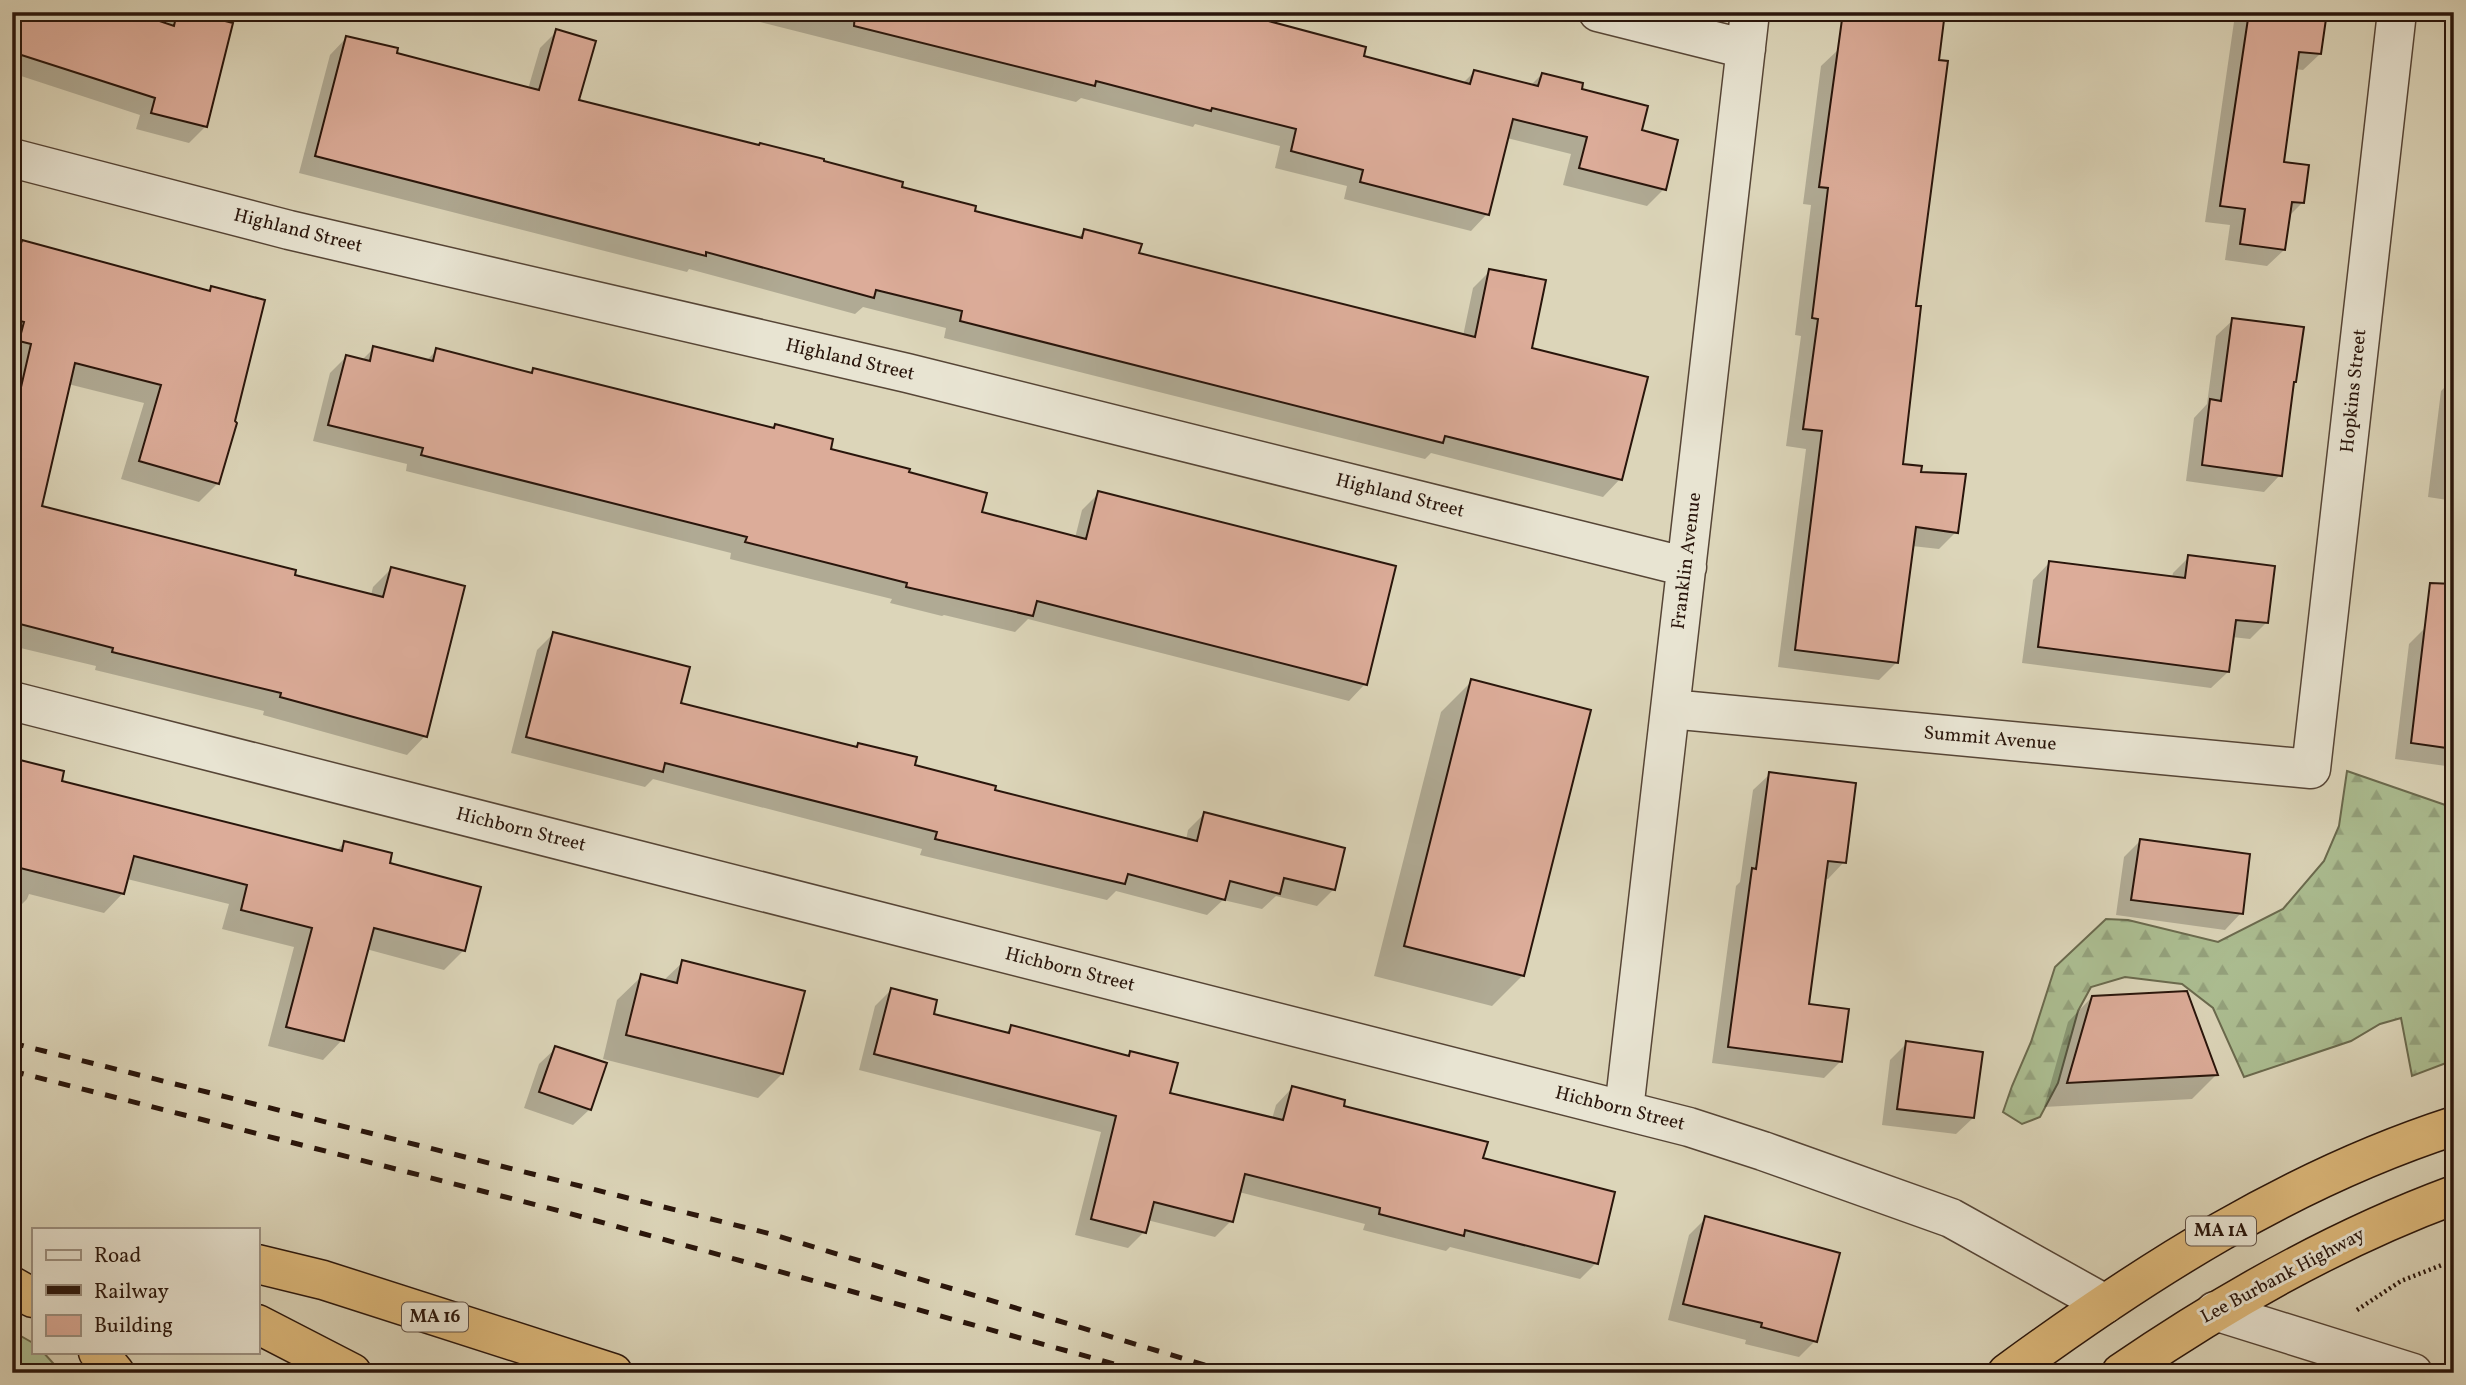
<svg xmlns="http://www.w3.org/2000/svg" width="2466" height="1385" viewBox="0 0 2466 1385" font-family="Vollkorn,serif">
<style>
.grass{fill:#acbe92;stroke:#6a6a4e;stroke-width:2}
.forest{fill:url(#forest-firs);stroke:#6a6a4e;stroke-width:2}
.shadow{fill:#0003}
.building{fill:#dcac99;stroke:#29150b;stroke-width:2}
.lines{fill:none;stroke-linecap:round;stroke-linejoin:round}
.minor-casing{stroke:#564536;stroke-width:41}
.highway-casing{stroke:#29150b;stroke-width:41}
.path{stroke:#29150b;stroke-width:4.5;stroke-dasharray:2 3.5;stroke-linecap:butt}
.minor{stroke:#e8e4d2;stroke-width:38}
.highway{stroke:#deba7c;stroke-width:38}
.rail{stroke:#29150b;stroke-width:5;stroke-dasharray:12 12;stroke-linecap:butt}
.labels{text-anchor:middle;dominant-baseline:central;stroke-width:6;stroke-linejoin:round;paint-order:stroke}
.shield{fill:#e8e4d2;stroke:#625347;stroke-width:2}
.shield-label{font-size:18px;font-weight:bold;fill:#29150b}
.street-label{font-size:19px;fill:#29150b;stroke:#e8e4d2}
</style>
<defs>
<pattern id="forest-firs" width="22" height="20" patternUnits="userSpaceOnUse" patternTransform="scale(1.75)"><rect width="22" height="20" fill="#acbe92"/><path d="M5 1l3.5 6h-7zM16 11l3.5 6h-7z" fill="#94a27d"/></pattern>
</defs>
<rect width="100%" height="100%" fill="#dcd5b9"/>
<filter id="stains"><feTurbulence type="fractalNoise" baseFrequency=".00286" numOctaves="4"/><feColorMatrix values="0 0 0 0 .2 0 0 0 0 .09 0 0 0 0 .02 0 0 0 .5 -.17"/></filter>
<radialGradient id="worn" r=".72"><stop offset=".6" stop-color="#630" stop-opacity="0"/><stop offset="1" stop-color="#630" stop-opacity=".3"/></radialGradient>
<!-- grass -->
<path class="grass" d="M12 1331 33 1343V1352H43L62 1373H12Z"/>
<!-- forest -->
<path class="forest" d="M2347 771 2454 808V1060L2412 1076 2401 1018 2380 1024 2351 1041 2244 1077 2213 1008 2182 984 2125 977 2091 987 2078 1011 2058 1083 2040 1117 2022 1124 2003 1112 2012 1086 2031 1042 2055 967 2106 919 2128 920 2218 942 2283 909 2324 861 2339 826Z"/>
<!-- shadow -->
<path class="shadow" d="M12 12 165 25 177 12 206 126 189 143 136 129 140 115 21 76 17 90 12 95Z
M721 12H1235L1362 57 1462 84 1474 72 1530 86 1542 74 1579 90 1640 132 1664 189 1647 206 1563 185 1571 154 1507 138 1487 214 1471 231 1344 199 1347 186 1275 168 1280 146 1195 124 1193 127 1081 98 1076 102Z
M2238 12H2325L2320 54 2303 70 2295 69 2282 164 2303 202 2288 217 2284 250 2267 266 2225 260 2230 225 2205 222 2235 15Z
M557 31 577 101 821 162 973 212 1077 238 1085 231 1137 254 1463 336 1473 288 1490 271 1530 349 1620 479 1603 497 1431 453 1425 459 944 338 946 328 863 307 855 314 689 269 687 272 299 173 330 55 347 37 395 54 528 89 540 48Z
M1839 49 1914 307 1902 465 1919 474 1956 532 1939 549 1912 546 1897 662 1879 680 1778 667 1806 449 1786 446 1801 336 1795 335 1811 205 1803 204 1821 66Z
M2454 227V296L2445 294Z
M22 242 208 292 212 288 218 483 199 502 121 479 144 403 68 384 40 508 371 595 373 587 391 569 425 736 407 755 263 715 264 711 95 670 96 666 12 646V243L19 245Z
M2233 320 2292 384 2280 475 2264 492 2186 481 2194 418 2207 404 2216 336Z
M374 348 426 361 437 350 530 374 534 370 773 429 776 426 828 450 906 474 980 513 1075 538 1082 510 1099 493 1365 684 1349 701 1028 619 1015 632 944 615 942 616 890 603 892 599 730 559 731 553 406 471 407 464 313 441 330 373 346 357 361 361Z
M2454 378V501L2428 497 2441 391Z
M2189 557 2267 622 2250 639 2232 637 2228 672 2211 688 2022 663 2033 580 2049 563 2172 578 2173 573Z
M2425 628 2454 631V758L2446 766 2395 759 2409 644Z
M553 634 678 704 855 749 859 745 913 767 993 791 1186 840 1188 830 1204 814 1333 890 1317 906 1276 896 1262 909 1223 900 1207 915 1116 891 1107 900 920 855 922 849 653 779 645 787 511 753 537 650Z
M1472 681 1523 975 1492 1006 1374 976 1441 712Z
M12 759 60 783 336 851 344 843 388 864 464 950 444 970 366 949 342 1040 323 1060 268 1046 294 947 222 929 229 904 127 879 123 893 104 913 29 894 27 899 12 914Z
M1770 774 1844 862 1828 879 1823 878 1807 1005 1841 1061 1824 1078 1712 1063 1736 886 1740 882 1753 790Z
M2140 841 2241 913 2225 930 2116 915 2124 857Z
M683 962 782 1074 758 1098 603 1059 617 1000 642 976 663 981Z
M891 990 932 1015 1005 1034 1011 1027 1127 1057 1131 1053 1168 1094 1272 1119 1276 1105 1292 1088 1481 1160 1596 1263 1580 1279 1450 1247 1446 1251 1363 1230 1365 1224 1239 1192 1231 1221 1215 1237 1147 1220 1144 1232 1128 1248 1075 1235 1101 1132 859 1070 875 1006Z
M2092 997 2216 1075 2192 1099 2044 1107 2068 1022Z
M1907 1043 1973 1118 1956 1134 1882 1125 1890 1060Z
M556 1048 590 1109 573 1125 524 1108 539 1064Z
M1706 1218 1815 1341 1799 1357 1745 1344 1746 1340 1668 1320 1689 1235Z"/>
<!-- building -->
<path class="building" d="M12 12H133L174 26 177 12H190L233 23 207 127 151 113 155 98 12 52Z
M855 12H1235L1366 47 1364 56 1470 84 1474 70 1538 86 1542 73 1583 83 1582 89 1648 106 1642 130 1678 140 1666 190 1579 168 1587 137 1513 119 1489 215 1360 182 1363 170 1291 151 1296 129 1212 108 1211 111 1096 81 1095 86 854 26Z
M1843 12H1945L1939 60 1948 61 1916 306H1921L1903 464 1922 466 1921 472 1966 474 1958 533 1916 527 1898 663 1795 650 1822 431 1803 429 1818 319 1812 318 1828 188 1819 187Z
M2249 12H2327L2321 54 2299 52 2284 162 2309 165 2304 203 2292 202 2285 250 2240 244 2245 209 2220 206Z
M556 29 596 41 579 100 759 145 760 143 824 159V161L903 182 902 187 976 206 975 211 1082 238 1084 229 1142 244 1139 253 1475 337 1489 269 1546 280 1532 348 1648 377 1622 480 1445 436 1443 443 960 321 962 311 876 290 874 298 706 252V256L315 156 346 36 398 48 397 53 539 90Z
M22 240 210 291 211 286 265 300 235 421 237 423 219 484 139 461 161 385 75 363 42 506 296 570 295 575 383 597 391 567 465 586 427 737 280 697 281 693 112 652 113 648 12 622V426L31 344 19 341 24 322 12 319V276Z
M2232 318 2304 327 2296 382H2294L2282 476 2202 465 2210 399 2221 401Z
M373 346 433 361 436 348 532 373 533 368 774 428 775 424 833 439 831 449 910 469 909 472 987 493 982 512 1086 539 1098 491 1396 566 1367 685 1037 601 1033 616 906 587 907 583 745 542 747 537 421 455 423 448 328 425 346 355 370 361Z
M2188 555 2275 566 2268 623 2236 620 2229 672 2038 647 2049 561 2185 578Z
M2430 583 2454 584V749L2411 743Z
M553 632 690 667 681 703 857 747 858 743 917 757 915 765 996 786 995 790 1197 841 1204 812 1345 848 1335 890 1284 878 1280 894 1230 881 1225 900 1128 874 1125 884 935 839 937 832 665 763 663 772 526 737Z
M1471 679 1591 710 1524 976 1404 946Z
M12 758 64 771 62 781 342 851 344 841 392 853 390 863 481 887 465 951 374 928 344 1041 286 1027 312 928 241 910 247 885 134 856 124 894 12 866Z
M1769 772 1856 783 1846 863 1828 861 1809 1004 1849 1009 1842 1062 1728 1047 1752 868 1756 869Z
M2140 839 2250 854 2243 914 2131 900Z
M682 960 805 991 783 1074 626 1035 641 974 677 983Z
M891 988 937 1000 934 1014 1009 1033 1011 1025 1129 1056 1130 1051 1178 1063 1170 1093 1283 1120 1292 1086 1345 1100 1344 1106 1488 1142 1483 1158 1615 1192 1598 1264 1465 1230 1464 1236 1379 1214 1380 1208 1245 1174 1233 1222 1154 1202 1146 1233 1091 1219 1116 1116 874 1054Z
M2187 991 2218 1075 2067 1083 2092 996Z
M1906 1041 1983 1052 1974 1118 1897 1109Z
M555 1046 607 1063 591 1110 539 1092Z
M1705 1216 1840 1253 1817 1342 1761 1327 1762 1323 1683 1304Z"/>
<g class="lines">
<!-- minor casing -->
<g class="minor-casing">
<path id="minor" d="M1598 12 1746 49
M12 158 289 230 907 373 1687 567
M12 701 1689 1127 1763 1151 1951 1218 2105 1304
M1670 709 2311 769 2397 12
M1624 1110 1750 12
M2215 1311 2413 1373"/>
</g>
<!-- highway casing -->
<g class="highway-casing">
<path id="highway" d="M257 1264 323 1280 613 1373
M12 1286 33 1298
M257 1324 352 1373
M98 1352 115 1373
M2007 1373C2145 1272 2290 1179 2454 1126
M2121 1373C2226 1301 2335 1239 2454 1195"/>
</g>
<!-- path -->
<path class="path" d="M2357 1310 2401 1281 2442 1265"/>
<!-- minor -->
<use href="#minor" class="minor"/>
<!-- highway -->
<use href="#highway" class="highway"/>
<!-- rail -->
<path class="rail" d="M12 1043 771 1234 1231 1373
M12 1071 568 1213 1147 1373"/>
</g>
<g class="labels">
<!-- shield labels -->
<g class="shield">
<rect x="2186" y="1216.5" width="70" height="29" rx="5"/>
<rect x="402" y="1302.5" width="66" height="29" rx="5"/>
</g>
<g class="shield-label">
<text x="2221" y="1231">MA 1A</text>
<text x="435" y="1317">MA 16</text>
</g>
<!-- street labels -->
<g class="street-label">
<text transform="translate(298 231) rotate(14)">Highland Street</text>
<text transform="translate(850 360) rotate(13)">Highland Street</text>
<text transform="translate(2354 391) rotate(-84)">Hopkins Street</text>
<text transform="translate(1400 496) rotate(14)">Highland Street</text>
<text transform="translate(1687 561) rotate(-83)">Franklin Avenue</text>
<text transform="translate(1990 739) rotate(5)">Summit Avenue</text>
<text transform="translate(521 830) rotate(14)">Hichborn Street</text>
<text transform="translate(1070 970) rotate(14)">Hichborn Street</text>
<text transform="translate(1620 1109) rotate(14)">Hichborn Street</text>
<text transform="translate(2283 1276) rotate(-28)">Lee Burbank Highway</text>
</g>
</g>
<!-- margin -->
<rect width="2466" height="1385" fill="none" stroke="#dcd5b9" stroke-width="42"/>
<rect x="14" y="14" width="2438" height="1357" fill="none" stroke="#29150b" stroke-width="3.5"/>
<rect x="21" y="21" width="2424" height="1343" fill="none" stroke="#29150b" stroke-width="2"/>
<!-- legend -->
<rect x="32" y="1228" width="228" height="126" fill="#e8e4d2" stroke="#9c9182" stroke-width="2"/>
<rect x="46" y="1250" width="35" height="10" fill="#e8e4d2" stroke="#9c9182" stroke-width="2"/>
<text x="94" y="1262" font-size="21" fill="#29150b">Road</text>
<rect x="46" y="1285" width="35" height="10" fill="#29150b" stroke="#9c9182" stroke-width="2"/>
<text x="94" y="1298" font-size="21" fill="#29150b">Railway</text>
<rect x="46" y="1315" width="35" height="21" fill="#dcac99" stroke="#9c9182" stroke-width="2"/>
<text x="94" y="1332" font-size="21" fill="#29150b">Building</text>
<rect width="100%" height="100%" filter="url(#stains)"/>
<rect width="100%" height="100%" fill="url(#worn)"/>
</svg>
